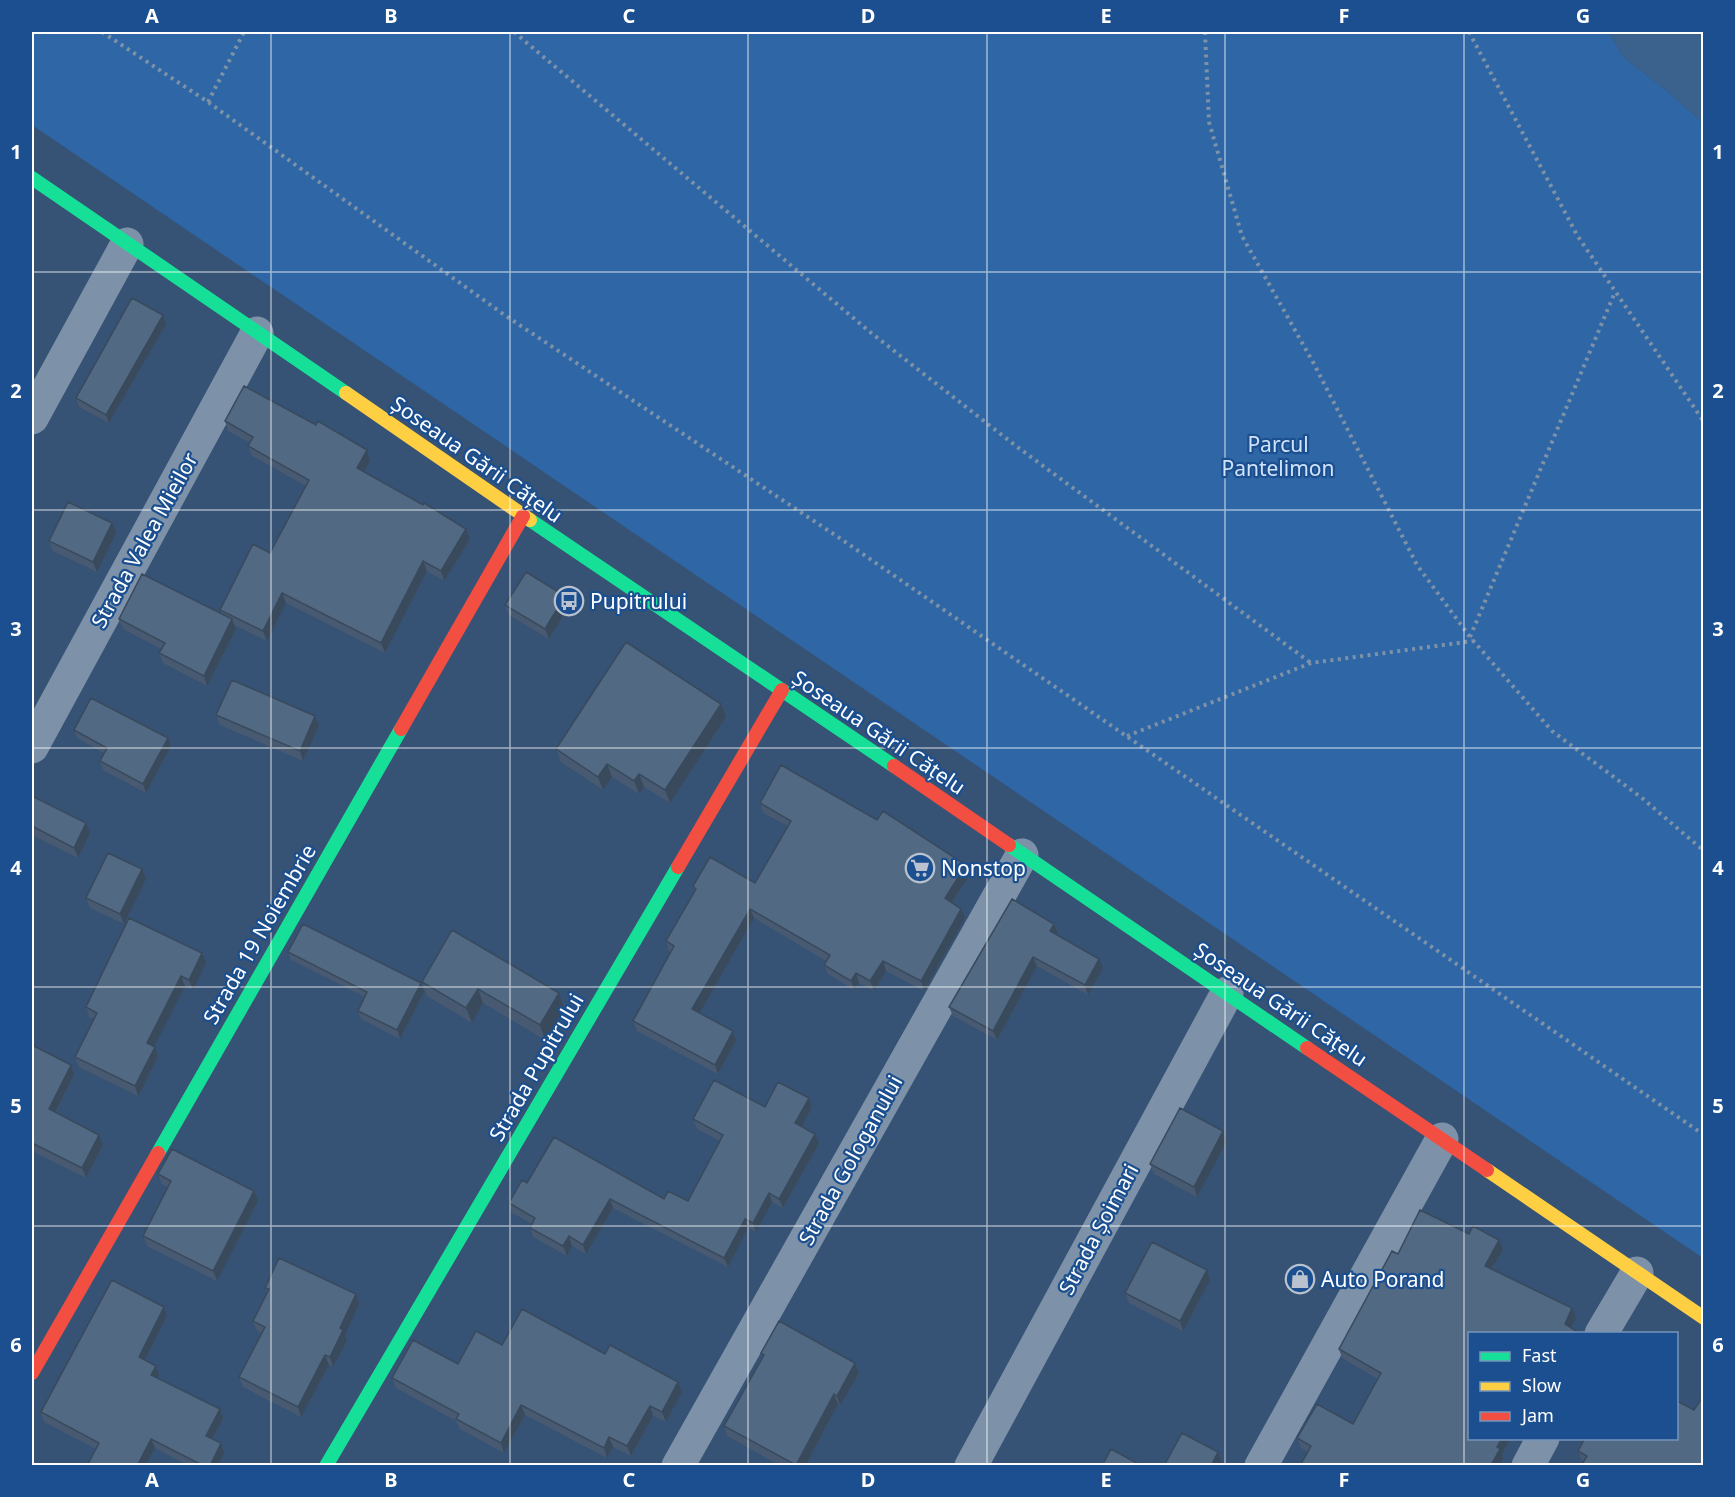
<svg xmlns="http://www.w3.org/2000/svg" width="1735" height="1497" viewBox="0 0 1735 1497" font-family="'Noto Sans',sans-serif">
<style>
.green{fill:#2f66a5}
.water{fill:#3b618d}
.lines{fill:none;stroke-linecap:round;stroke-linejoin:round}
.path{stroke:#7d92a8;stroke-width:4;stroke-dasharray:3 4.5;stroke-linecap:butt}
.street{stroke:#7d92a8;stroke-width:33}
.fast{stroke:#16e098;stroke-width:14}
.slow{stroke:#ffcf43;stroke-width:14}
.jam{stroke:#f24e42;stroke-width:14}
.wall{fill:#475a72}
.shaded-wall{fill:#394a5c}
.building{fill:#526984;stroke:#394a5c;stroke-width:1.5}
.grid{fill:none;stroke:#fff;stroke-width:1.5;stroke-opacity:0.55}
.labels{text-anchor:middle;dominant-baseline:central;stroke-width:4.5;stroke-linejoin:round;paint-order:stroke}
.park-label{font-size:21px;fill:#cfe3fa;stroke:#1b4f8f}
.street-label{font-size:21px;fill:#fff;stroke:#1b4f8f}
.poi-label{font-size:21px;fill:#fff;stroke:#1b4f8f;text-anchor:start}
.neatline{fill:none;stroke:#fff;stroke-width:2}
.grid-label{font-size:20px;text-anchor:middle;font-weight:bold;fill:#fff}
</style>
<rect width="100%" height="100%" fill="#365274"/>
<!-- green -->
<path class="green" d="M32 32H1609L1623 57 1666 90 1703 123V1258L32 125Z"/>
<!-- water -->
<path class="water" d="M1609 32H1703V123L1666 90 1623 57Z"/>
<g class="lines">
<!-- path -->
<path class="path" d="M102 32 208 102 506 316 844 541 1704 1135
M514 32 870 332 1016 446 1311 663
M1205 32 1209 122 1242 236 1314 364 1417 565 1470 637 1552 731 1642 798 1704 851
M1469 32 1577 235 1704 422
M208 102 244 32
M1470 637 1615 292
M1127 736 1311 663 1473 641"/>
<!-- street -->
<path class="street" d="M32 418 127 244
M32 747 257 333
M1601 1334 1637 1273
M678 1466 1022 855
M971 1466 1227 993
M1261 1466 1442 1139
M1528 1466 1543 1438"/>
<!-- fast -->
<path class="fast" d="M32 178 346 393
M530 520 894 766
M1009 845 1307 1048
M158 1153 401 729
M326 1466 678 867"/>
<!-- slow -->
<path class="slow" d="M346 393 530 520
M1487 1170 1704 1318"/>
<!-- jam -->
<path class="jam" d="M401 729 523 516
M894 766 1009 845
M678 867 782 690
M1307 1048 1487 1170
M32 1373 158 1153"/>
</g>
<!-- wall -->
<path class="wall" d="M166 324 109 423 79 407 76 398Z
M225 421 316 425 367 450 370 460 364 472 466 529 470 539 444 581 427 571 385 653 286 603 267 641 234 625 236 629 207 686 163 663 159 653 161 649 123 629 119 619 222 614 220 610 270 553 306 486 252 456 248 446 250 443 228 431Z
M116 533 97 572 53 551 49 541Z
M505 605 569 606 549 639 509 615Z
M721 704 726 717 670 803 644 787 639 794 612 777 603 790 561 762 556 749Z
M216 715 319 726 303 761 220 725Z
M74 730 168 738 171 746 146 793 103 770 100 761 104 753 77 738Z
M32 796 86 823 90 833 78 858 32 835Z
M760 803 877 820 966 865 970 875 952 903 965 918 924 991 886 971 874 991 859 983 854 990 828 974 824 965 826 961 754 918 699 1013 733 1031 736 1041 718 1074 637 1031 633 1021 671 952 669 951 666 941 695 892 693 886 755 883 788 826 763 813Z
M146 879 124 924 90 908 86 898Z
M1054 924 1058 933 1056 935 1103 968 1088 995 1037 966 997 1040 953 1016 949 1007Z
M288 952 424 992 400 1039 361 1019 358 1011 365 997 291 960Z
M202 953 206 963 193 990 185 986 154 1047 158 1057 138 1096 79 1067 75 1057 94 1019 89 1017 86 1007Z
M422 982 559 993 564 1008 545 1040 483 1003 472 1023 427 996Z
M32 1045 71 1065 74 1075 56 1113 103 1145 86 1178 32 1151Z
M809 1098 812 1107 802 1126 815 1134 819 1143 783 1208 772 1202 756 1232 748 1228 728 1267 613 1208 586 1254 572 1246 567 1256 533 1237 530 1228 532 1224 512 1213 509 1203 527 1183 664 1199 688 1201 720 1141 697 1129 693 1119Z
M1223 1131 1227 1141 1197 1197 1154 1174 1150 1164Z
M158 1174 254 1191 258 1201 217 1281 147 1246 143 1236 168 1188 162 1184Z
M1469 1234 1503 1250 1492 1269 1576 1318 1470 1438H1511L1502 1454 1503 1458 1499 1466H1300L1308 1452 1301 1448 1297 1438 1353 1424 1378 1379 1342 1358 1339 1349 1398 1254Z
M1207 1270 1210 1280 1183 1331 1129 1303 1125 1293Z
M265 1288 359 1304 345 1335 347 1340 333 1367 329 1365 301 1417 243 1387 239 1377 262 1334 257 1331 253 1321 267 1293Z
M164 1307 167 1316 145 1360 156 1366 159 1375 158 1378 220 1409 223 1419 213 1439 224 1453 218 1466H189L155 1448 145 1466H87L96 1449 44 1422 41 1412Z
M502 1345 605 1354 678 1382 682 1392 666 1422 653 1416 631 1456 613 1447 607 1458 525 1415 504 1453 460 1429 456 1421 396 1388 392 1378 458 1364Z
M761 1353 855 1363 859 1373 840 1406 838 1404 805 1466H781L727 1436 724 1426 763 1357Z
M1694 1410 1704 1466 1584 1462 1582 1461 1578 1451Z"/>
<!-- shaded-wall -->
<path class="shaded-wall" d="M163 315 166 324 109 423 106 415Z
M367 450 370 460 361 478 357 468Z
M112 523 116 533 97 572 93 562Z
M466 529 470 539 444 581 441 571Z
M423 561 427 571 385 653 381 643Z
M282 593 286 603 267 641 263 631Z
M565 596 569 606 549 639 545 629Z
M232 619 236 629 207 686 204 676Z
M721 704 726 717 670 803 665 790Z
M315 716 319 726 303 761 300 751Z
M168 738 171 746 146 793 143 784Z
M607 764 612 777 603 790 598 777Z
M639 774 644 787 639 794 634 781Z
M86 823 90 833 78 858 74 848Z
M966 865 970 875 948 908 945 898Z
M142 869 146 879 124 924 120 914Z
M750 909 754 918 696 1019 692 1009Z
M961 909 965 918 924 991 921 981Z
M1054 924 1058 933 1053 941 1050 931Z
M202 953 206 963 193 990 189 980Z
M1033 957 1037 966 997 1040 993 1031Z
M1099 959 1103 968 1088 995 1085 985Z
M883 961 886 971 874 991 870 981Z
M856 973 859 983 854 990 851 981Z
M181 976 185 986 151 1053 147 1043Z
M421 983 424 992 400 1039 397 1030Z
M478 989 483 1003 472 1023 466 1008Z
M559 993 564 1008 545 1040 540 1025Z
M733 1031 736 1041 718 1074 715 1065Z
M155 1047 158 1057 138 1096 135 1086Z
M71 1065 74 1075 52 1119 49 1109Z
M809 1098 812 1107 799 1132 795 1123Z
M1223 1131 1227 1141 1197 1197 1194 1187Z
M815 1134 819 1143 783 1208 779 1199Z
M99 1135 103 1145 86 1178 82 1168Z
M254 1191 258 1201 217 1281 213 1271Z
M769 1193 772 1202 756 1232 753 1223Z
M610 1199 613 1208 586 1254 583 1245Z
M745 1219 748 1228 728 1267 724 1258Z
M569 1236 572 1246 567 1256 563 1246Z
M1499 1240 1503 1250 1488 1275 1485 1266Z
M1207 1270 1210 1280 1183 1331 1180 1321Z
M356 1294 359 1304 345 1335 347 1340 333 1367 330 1357 340 1328Z
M164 1307 167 1316 142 1366 139 1357Z
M1572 1308 1576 1318 1568 1334 1565 1324Z
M325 1355 329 1365 301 1417 298 1407Z
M855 1363 859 1373 840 1406 837 1396Z
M156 1366 159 1375 155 1384 151 1375Z
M678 1382 682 1392 666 1422 662 1412Z
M834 1394 838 1404 805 1466H796Z
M521 1405 525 1415 504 1453 501 1443Z
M650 1406 653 1416 631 1456 627 1446Z
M220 1409 223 1419 209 1445 206 1436Z
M609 1437 613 1447 607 1458 604 1448Z
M1502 1438H1511L1502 1454 1503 1458 1499 1466H1491L1497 1447Z
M151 1439 155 1448 145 1466H137Z
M221 1443 224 1453 218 1466H210Z
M1218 1452 1221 1462 1219 1466H1211Z"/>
<!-- building -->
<path class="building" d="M132 298 163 315 106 415 76 398Z
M244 386 316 425 318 421 367 450 357 468 423 505 424 503 466 529 441 571 423 561 381 643 282 593 263 631 220 610 253 544 270 553 309 480 248 446 253 437 225 421Z
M68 502 112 523 93 562 49 541Z
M526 572 565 596 545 629 505 605Z
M142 574 232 619 204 676 159 653 165 643 119 619Z
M626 642 721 704 665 790 639 774 634 781 607 764 598 777 556 749Z
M232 680 315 716 300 751 216 715Z
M91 698 168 738 143 784 100 761 107 748 74 730Z
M781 765 877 820 883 811 966 865 945 898 961 909 921 981 883 961 870 981 856 973 851 981 824 965 830 955 750 909 692 1009 733 1031 715 1065 633 1021 674 946 666 941 696 889 693 886 710 857 755 883 791 821 760 803Z
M32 796 86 823 74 848 32 826Z
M108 853 142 869 120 914 86 898Z
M1012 899 1054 924 1050 931 1099 959 1085 985 1033 957 993 1031 949 1007Z
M129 918 202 953 189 980 181 976 147 1043 155 1047 135 1086 75 1057 97 1013 86 1007Z
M303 924 421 983 397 1030 358 1011 367 992 288 952Z
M452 930 559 993 540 1025 478 989 466 1008 422 982Z
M32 1045 71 1065 49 1109 99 1135 82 1168 32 1143Z
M714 1080 765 1107 778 1082 809 1098 795 1123 815 1134 779 1199 769 1193 753 1223 745 1219 724 1258 610 1199 583 1245 569 1236 563 1246 530 1228 535 1218 509 1203 522 1180 527 1183 554 1137 664 1199 668 1191 688 1201 723 1135 693 1119Z
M1180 1108 1223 1131 1194 1187 1150 1164Z
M172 1149 254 1191 213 1271 143 1236 171 1181 158 1174Z
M1420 1210 1469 1234 1473 1226 1499 1240 1485 1266 1572 1308 1565 1324 1581 1334H1470V1438H1502L1497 1447 1500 1449 1491 1465 1492 1466H1300L1311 1446 1297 1438 1317 1404 1353 1424 1381 1373 1339 1349 1392 1251 1398 1254Z
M1152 1242 1207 1270 1180 1321 1125 1293Z
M279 1258 356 1294 340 1328 343 1330 330 1357 325 1355 298 1407 239 1377 265 1327 253 1321 269 1289 265 1288Z
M112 1280 164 1307 139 1357 156 1366 151 1375 220 1409 206 1436 221 1443 210 1466H204L151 1439 137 1466H87L99 1443 41 1412Z
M522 1309 605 1354 610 1345 678 1382 662 1412 650 1406 627 1446 609 1437 604 1448 521 1405 501 1443 456 1419 459 1414 392 1378 413 1340 458 1364 476 1331 502 1345Z
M779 1321 855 1363 837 1396 834 1394 796 1465 724 1426 764 1355 761 1353Z
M1704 1395V1466H1581L1587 1456 1578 1451 1585 1438H1677V1401L1694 1410Z
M1182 1433 1218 1452 1211 1466H1164Z
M1111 1449 1142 1466H1102Z"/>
<!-- grid -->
<path class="grid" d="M271 32V1466M510 32V1466M748 32V1466M987 32V1466M1225 32V1466M1464 32V1466M32 272H1704M32 510H1704M32 748H1704M32 987H1704M32 1226H1704"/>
<!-- icons -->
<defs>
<g id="bus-ring" transform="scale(1.5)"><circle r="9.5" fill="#1b4f8f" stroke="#b9c2ce" stroke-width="1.5"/><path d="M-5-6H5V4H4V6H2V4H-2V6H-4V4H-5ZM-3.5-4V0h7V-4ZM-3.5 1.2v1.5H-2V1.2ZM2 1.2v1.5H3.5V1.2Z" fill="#b9c2ce"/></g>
<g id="supermarket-ring" transform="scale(1.5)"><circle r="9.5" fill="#1b4f8f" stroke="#b9c2ce" stroke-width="1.5"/><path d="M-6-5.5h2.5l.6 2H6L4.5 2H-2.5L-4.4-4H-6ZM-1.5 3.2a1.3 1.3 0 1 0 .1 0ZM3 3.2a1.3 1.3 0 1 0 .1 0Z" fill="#b9c2ce"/></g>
<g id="shop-ring" transform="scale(1.5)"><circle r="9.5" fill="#1b4f8f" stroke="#b9c2ce" stroke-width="1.5"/><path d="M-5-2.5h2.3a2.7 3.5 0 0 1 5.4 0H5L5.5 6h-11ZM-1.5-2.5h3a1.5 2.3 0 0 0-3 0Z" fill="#b9c2ce"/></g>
</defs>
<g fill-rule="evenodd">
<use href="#bus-ring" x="569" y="601"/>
<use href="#supermarket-ring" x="920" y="868"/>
<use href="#shop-ring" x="1300" y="1279"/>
</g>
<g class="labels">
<!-- park labels -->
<g class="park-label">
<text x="1278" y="444">Parcul<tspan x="1278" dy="24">Pantelimon</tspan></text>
</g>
<!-- street labels -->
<g class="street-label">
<text transform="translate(477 459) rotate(35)">Șoseaua Gării Cățelu</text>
<text transform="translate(144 540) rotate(-61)">Strada Valea Mieilor</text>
<text transform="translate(879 732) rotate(34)">Șoseaua Gării Cățelu</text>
<text transform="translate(259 934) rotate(-60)">Strada 19 Noiembrie</text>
<text transform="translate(1281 1004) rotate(34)">Șoseaua Gării Cățelu</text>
<text transform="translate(536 1067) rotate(-60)">Strada Pupitrului</text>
<text transform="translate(850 1160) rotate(-61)">Strada Gologanului</text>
<text transform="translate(1098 1229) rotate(-62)">Strada Șoimari</text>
</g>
<!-- poi labels -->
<g class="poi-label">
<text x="590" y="601">Pupitrului</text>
<text x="941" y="868">Nonstop</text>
<text x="1321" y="1279">Auto Porand</text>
</g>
</g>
<!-- border -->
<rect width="1735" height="1497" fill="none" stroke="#1b4f8f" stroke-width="66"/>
<!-- legend -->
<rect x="1468" y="1332" width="210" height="108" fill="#1b4f8f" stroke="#7695bc" stroke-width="1.5"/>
<rect x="1480" y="1352" width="30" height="9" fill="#16e098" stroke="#7695bc" stroke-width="1.5"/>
<text x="1522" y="1362" font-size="18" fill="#ffffff">Fast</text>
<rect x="1480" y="1382" width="30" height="9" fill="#ffcf43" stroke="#7695bc" stroke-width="1.5"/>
<text x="1522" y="1392" font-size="18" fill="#ffffff">Slow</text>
<rect x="1480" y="1412" width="30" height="9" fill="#f24e42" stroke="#7695bc" stroke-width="1.5"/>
<text x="1522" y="1422" font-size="18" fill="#ffffff">Jam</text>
<rect x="33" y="33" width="1669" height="1431" class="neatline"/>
<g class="grid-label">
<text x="152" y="23">A</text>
<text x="391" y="23">B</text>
<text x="629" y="23">C</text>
<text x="868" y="23">D</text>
<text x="1106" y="23">E</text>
<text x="1344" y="23">F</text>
<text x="1583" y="23">G</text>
<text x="16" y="159">1</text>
<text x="1718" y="159">1</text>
<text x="16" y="398">2</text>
<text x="1718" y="398">2</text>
<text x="16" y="636">3</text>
<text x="1718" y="636">3</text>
<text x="16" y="875">4</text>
<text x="1718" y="875">4</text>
<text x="16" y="1113">5</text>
<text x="1718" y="1113">5</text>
<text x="16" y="1352">6</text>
<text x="1718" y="1352">6</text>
<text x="152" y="1487">A</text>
<text x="391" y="1487">B</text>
<text x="629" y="1487">C</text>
<text x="868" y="1487">D</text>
<text x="1106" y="1487">E</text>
<text x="1344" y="1487">F</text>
<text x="1583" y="1487">G</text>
</g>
</svg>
